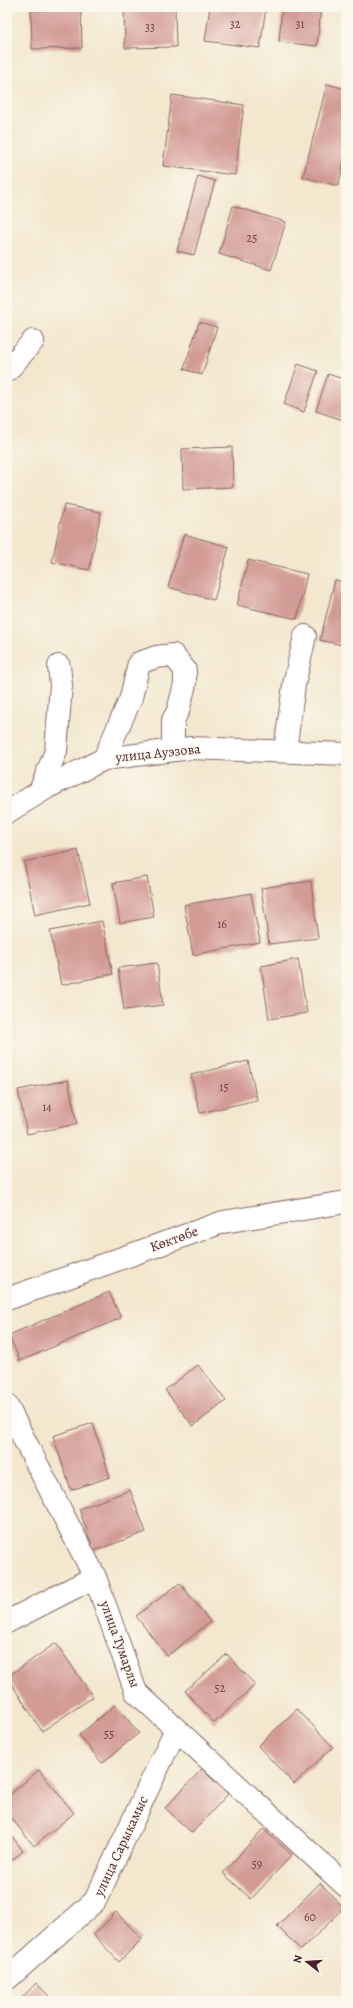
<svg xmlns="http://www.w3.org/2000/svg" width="353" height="2008" viewBox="0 0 353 2008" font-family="Alegreya,serif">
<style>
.building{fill:#d39b95}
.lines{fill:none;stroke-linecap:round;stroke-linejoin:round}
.minor-casing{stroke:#856564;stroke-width:24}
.tertiary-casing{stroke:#856564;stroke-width:24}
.minor{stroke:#fff;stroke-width:22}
.tertiary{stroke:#fff;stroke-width:22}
.labels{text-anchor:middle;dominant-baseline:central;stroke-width:3;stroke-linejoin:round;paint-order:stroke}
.number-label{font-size:12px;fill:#6c3e46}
.street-label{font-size:14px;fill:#4a1f2b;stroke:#fbf7ec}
</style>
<rect width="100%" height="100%" fill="#fbf7ec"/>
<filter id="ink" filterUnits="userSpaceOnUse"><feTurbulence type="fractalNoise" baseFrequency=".025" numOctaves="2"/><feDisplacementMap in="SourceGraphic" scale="8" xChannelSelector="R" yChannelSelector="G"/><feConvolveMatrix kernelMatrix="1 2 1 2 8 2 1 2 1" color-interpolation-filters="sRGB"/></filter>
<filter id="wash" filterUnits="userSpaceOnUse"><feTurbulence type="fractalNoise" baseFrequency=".012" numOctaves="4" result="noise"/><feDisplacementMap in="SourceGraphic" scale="16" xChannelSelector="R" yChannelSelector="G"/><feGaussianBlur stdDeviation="0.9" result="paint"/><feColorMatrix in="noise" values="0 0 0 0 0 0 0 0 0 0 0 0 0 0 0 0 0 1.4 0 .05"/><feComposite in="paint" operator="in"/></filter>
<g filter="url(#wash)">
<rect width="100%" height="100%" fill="#f3e7ce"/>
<g id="blocks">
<!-- building -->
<path class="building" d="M31 7H81L82 48 32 49Z
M124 7H175L176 47 125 48Z
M210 7H266L260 48 205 41Z
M282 7H321L317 46 279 42Z
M327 84 346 89V154L338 186 303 177Z
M172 95 244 105 235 175 163 166Z
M198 176 215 181 194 255 177 251Z
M233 206 286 222 271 270 219 254Z
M199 322 217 327 202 375 184 369Z
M298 364 318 371 304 412 284 404Z
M328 374 346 380V421L316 411Z
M232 447 233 487 183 489 182 449Z
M64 505 101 512 89 570 52 562Z
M184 534 229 547 214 600 168 587Z
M248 560 307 574 297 619 237 605Z
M335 580 346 582V646L320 640Z
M78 850 90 903 35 915 24 862Z
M147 877 154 917 120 923 113 883Z
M311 881 318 938 269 944 261 888Z
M251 893 260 942 193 955 184 905Z
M102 921 113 974 61 985 50 931Z
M298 959 307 1013 269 1019 261 966Z
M157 963 163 1005 124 1010 118 968Z
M248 1061 257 1100 200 1113 191 1075Z
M68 1080 77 1124 27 1134 18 1090Z
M109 1292 121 1318 20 1361 9 1335Z
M198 1365 226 1401 193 1426 165 1390Z
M93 1423 110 1477 71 1490 53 1436Z
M130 1490 146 1532 94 1551 79 1509Z
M180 1583 210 1622 167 1656 136 1616Z
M56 1643 93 1697 42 1731 7 1677Z
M227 1654 255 1685 214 1723 185 1691Z
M115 1705 139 1733 102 1763 79 1735Z
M297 1709 333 1747 294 1784 258 1746Z
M202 1769 228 1794 192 1833 165 1808Z
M39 1770 74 1813 34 1846 7 1813V1797Z
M263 1829 292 1855 251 1899 223 1873Z
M7 1830 23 1851 7 1864Z
M320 1883 344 1908 301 1950 277 1926Z
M116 1912 142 1939 119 1962 94 1935Z
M36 1983 54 2001H19Z"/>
</g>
</g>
<g filter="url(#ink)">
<use href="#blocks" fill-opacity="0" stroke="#856564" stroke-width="1"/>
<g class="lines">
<!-- minor casing -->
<g class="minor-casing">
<path id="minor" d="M7 371 33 341
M285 751 294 685 305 636
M104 759 131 698 139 663 156 657 173 655 185 670V684L178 711 173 720V750
M40 791 56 751 61 685 59 666
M7 812 48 787 104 759 191 748 346 754
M7 1406 95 1577 136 1692 346 1886
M7 1622 95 1577
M7 1979 95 1901 176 1729"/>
</g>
<!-- tertiary casing -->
<g class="tertiary-casing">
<path id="tertiary" d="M7 1299 223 1222 346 1202"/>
</g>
<!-- minor -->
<use href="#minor" class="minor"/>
<!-- tertiary -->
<use href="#tertiary" class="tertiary"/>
</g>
</g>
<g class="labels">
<!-- number labels -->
<g class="number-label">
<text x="235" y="24">32</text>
<text x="300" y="24">31</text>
<text x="150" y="27">33</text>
<text x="252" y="238">25</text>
<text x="222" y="924">16</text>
<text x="224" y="1087">15</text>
<text x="47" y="1107">14</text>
<text x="220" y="1688">52</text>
<text x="109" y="1734">55</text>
<text x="257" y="1864">59</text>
<text x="310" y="1917">60</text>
</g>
<!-- street labels -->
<g class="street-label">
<text transform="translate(158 753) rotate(-6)">улица Ауэзова</text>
<text transform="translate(174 1239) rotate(-20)">Көктөбе</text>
<text transform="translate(120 1644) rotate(70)">улица Тумарлы</text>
<text transform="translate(121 1846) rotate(-65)">улица Сарыкамыс</text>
</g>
</g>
<!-- margin -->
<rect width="353" height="2008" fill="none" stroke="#fbf7ec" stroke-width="24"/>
<!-- north arrow -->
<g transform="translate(307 1962) rotate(287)" stroke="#fbf7ec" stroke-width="3" paint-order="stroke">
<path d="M0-3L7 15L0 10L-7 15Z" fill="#4a1f2b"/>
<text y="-6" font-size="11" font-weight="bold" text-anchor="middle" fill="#4a1f2b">N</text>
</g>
</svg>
